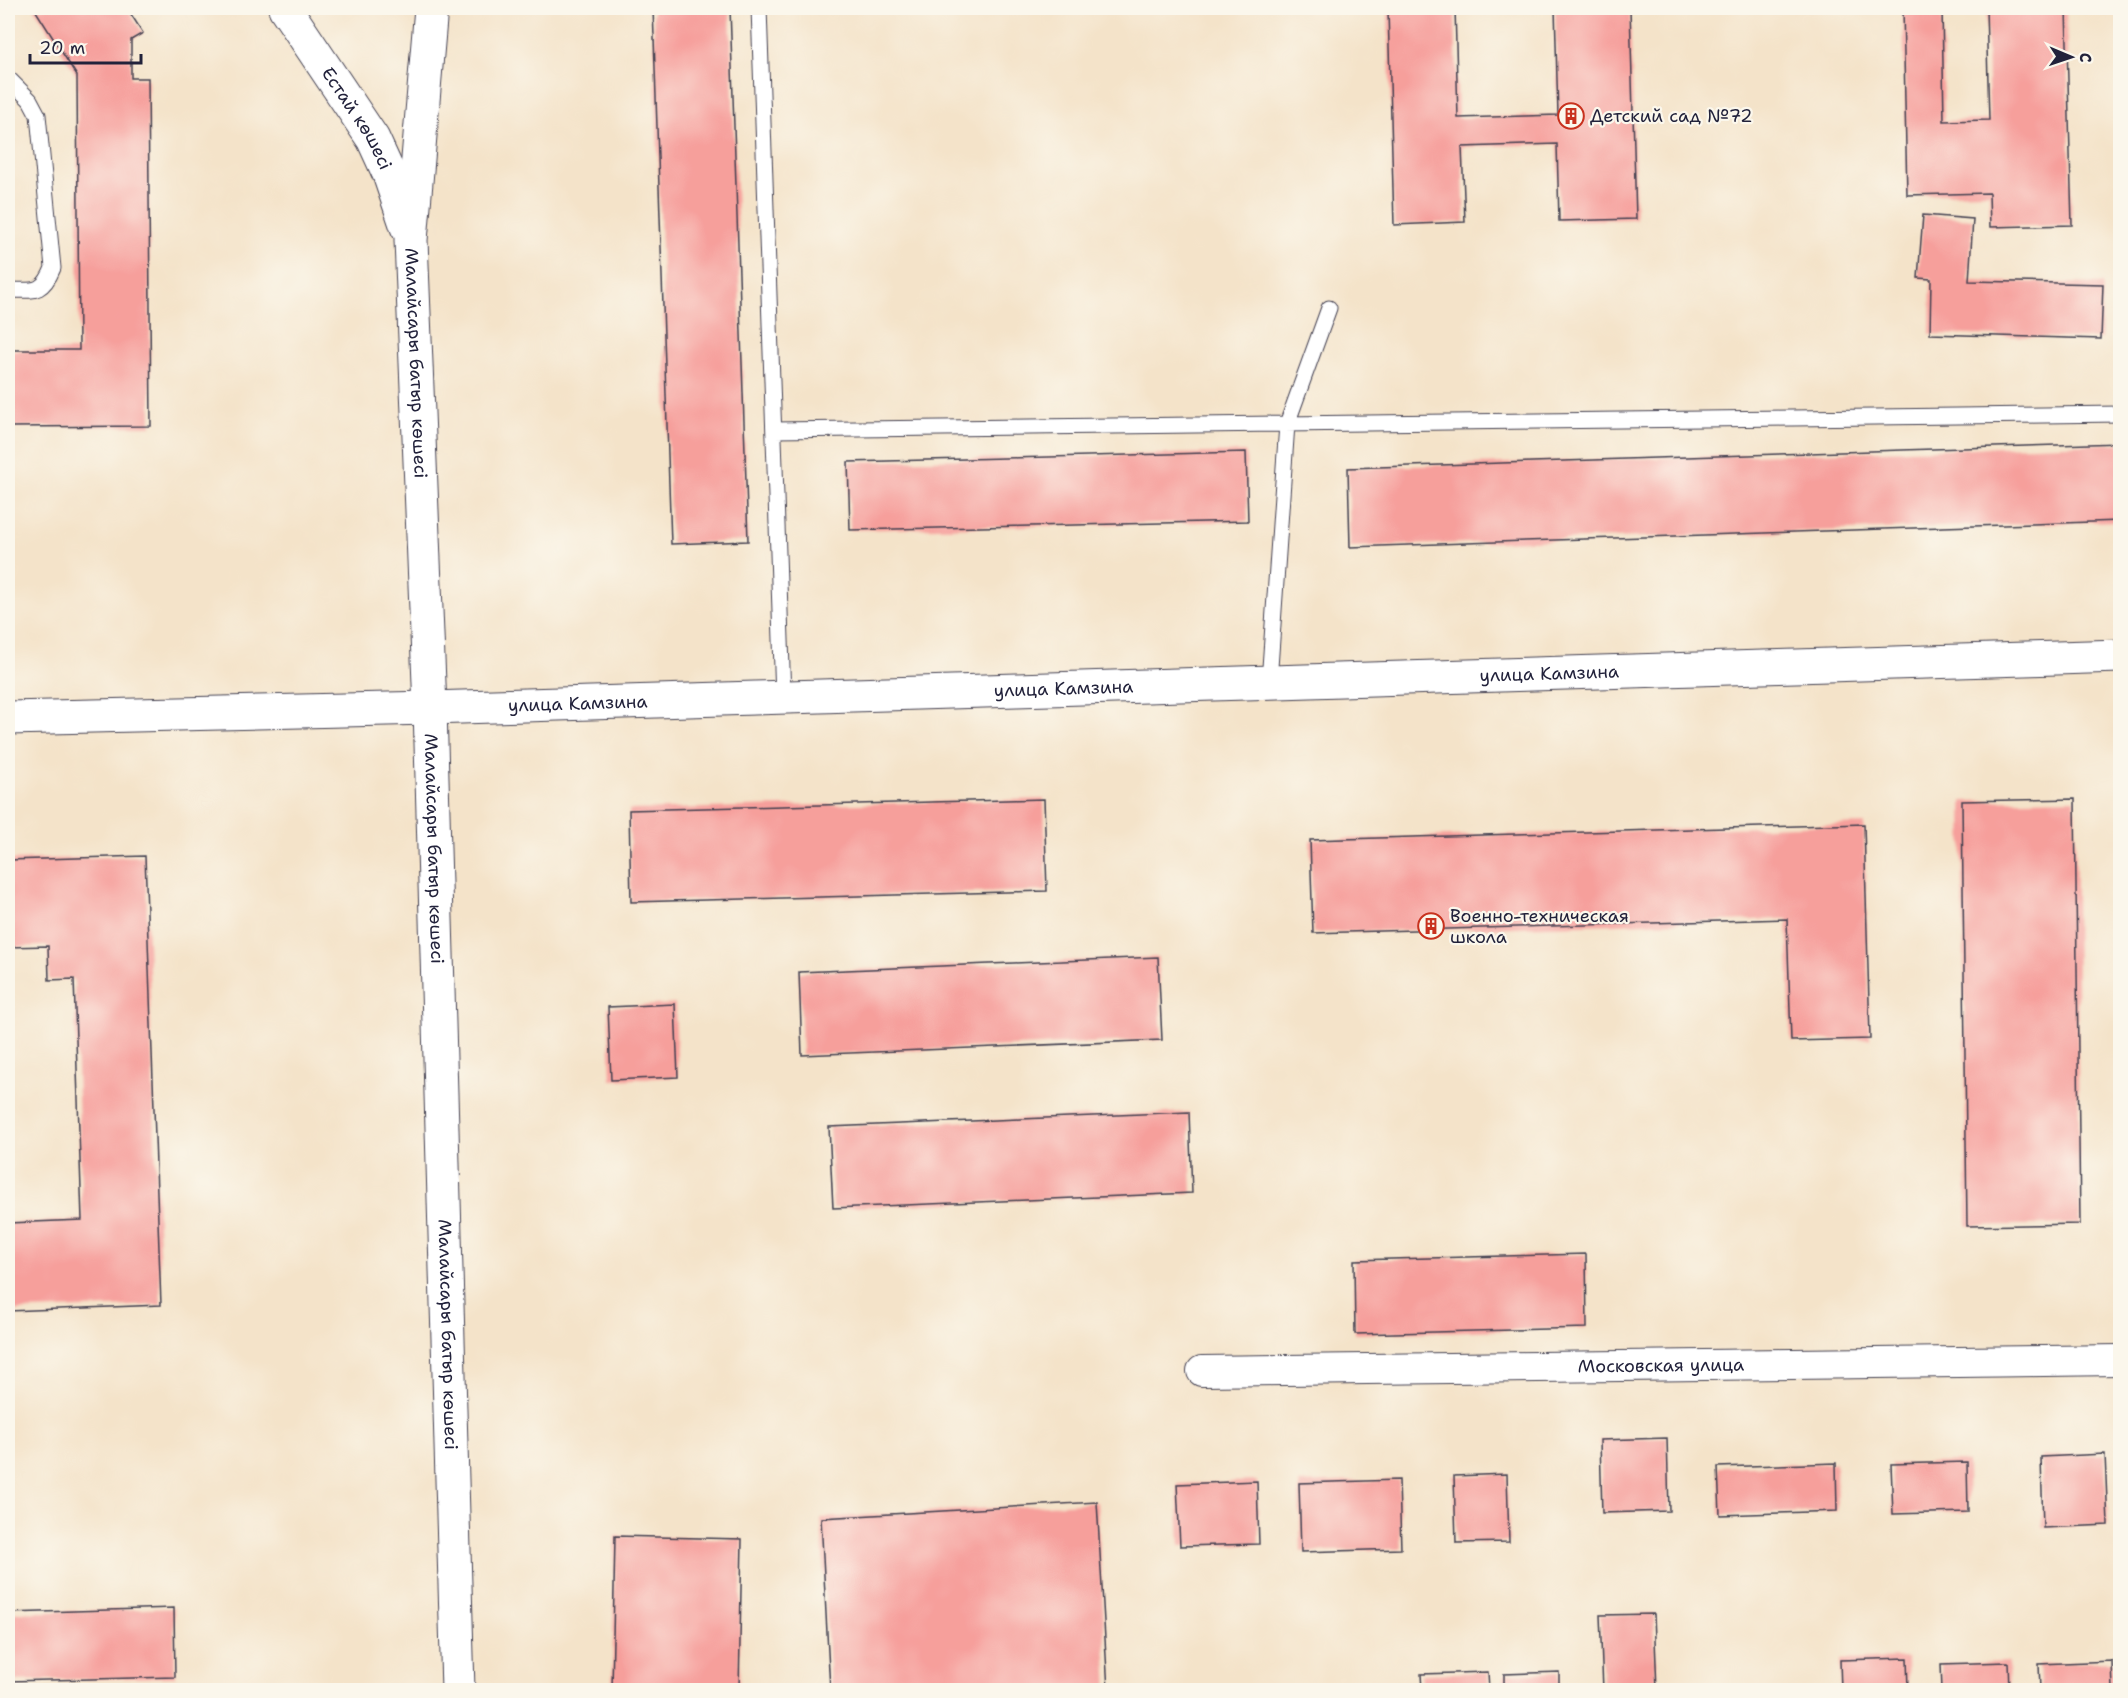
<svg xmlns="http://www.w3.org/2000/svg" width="2128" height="1698" viewBox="0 0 2128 1698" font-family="'Shantell Sans',sans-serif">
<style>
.building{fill:#f69f9b}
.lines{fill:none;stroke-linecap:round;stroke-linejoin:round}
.service-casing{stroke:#423f50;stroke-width:17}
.minor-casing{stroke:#423f50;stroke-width:32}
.secondary-casing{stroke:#423f50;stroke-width:35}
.primary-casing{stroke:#423f50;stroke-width:35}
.service{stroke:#fff;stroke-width:15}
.minor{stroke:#fff;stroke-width:30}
.secondary{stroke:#fff;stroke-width:33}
.primary{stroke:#fff;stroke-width:33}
.labels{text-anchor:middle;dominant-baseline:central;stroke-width:4.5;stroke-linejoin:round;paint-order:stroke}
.poi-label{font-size:18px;fill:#22223b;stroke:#fbf7ec;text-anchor:start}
.street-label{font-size:18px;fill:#22223b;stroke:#fbf7ec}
</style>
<rect width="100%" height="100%" fill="#fbf7ec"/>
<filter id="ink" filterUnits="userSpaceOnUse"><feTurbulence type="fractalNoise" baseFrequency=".0167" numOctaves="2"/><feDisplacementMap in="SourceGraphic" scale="12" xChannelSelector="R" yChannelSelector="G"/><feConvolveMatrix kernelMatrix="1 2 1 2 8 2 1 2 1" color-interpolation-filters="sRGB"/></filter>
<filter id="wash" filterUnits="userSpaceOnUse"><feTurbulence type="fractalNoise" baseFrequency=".008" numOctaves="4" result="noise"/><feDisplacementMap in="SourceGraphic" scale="24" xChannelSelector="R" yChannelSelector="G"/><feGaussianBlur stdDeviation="1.35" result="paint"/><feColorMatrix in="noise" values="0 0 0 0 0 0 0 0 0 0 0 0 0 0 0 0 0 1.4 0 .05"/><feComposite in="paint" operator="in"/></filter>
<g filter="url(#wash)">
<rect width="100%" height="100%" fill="#f4e3c9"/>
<g id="blocks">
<!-- building -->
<path class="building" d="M34 8H127L143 33 131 40V78H148L151 426 8 427V350H79L77 76Z
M653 8H730L748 541 671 544Z
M1455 8 1458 118 1558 115 1555 8H1630L1636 219 1559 221 1557 144 1462 147 1465 222 1394 225 1388 10Z
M1903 8H1942L1944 121 1989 120 1986 8H2066L2072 225 1990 227 1989 193 1907 195Z
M1923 215 1973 219 1969 281 2103 284 2101 339 1930 334 1931 279 1918 278Z
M2120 443V521L1350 547 1348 468Z
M1246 452 1248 521 850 530 848 462Z
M1044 799 1047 891 631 902 629 810Z
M2075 799 2080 1224 1967 1226 1962 801Z
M1864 824 1870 1039 1791 1041 1787 919 1313 933 1310 840Z
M145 856 161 1305 8 1311V1223L82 1220 74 979 49 980 48 946 8 947V860Z
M1158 957 1162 1040 802 1055 799 972Z
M675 1004 678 1077 611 1080 608 1007Z
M1189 1112 1192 1193 833 1208 829 1127Z
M1586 1254 1587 1328 1355 1334 1354 1260Z
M1667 1438 1669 1511 1602 1513 1600 1440Z
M2105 1454 2108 1525 2043 1528 2041 1457Z
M1967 1462 1968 1512 1893 1514 1891 1464Z
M1836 1463 1837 1511 1720 1515 1718 1467Z
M1507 1474 1509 1542 1456 1543 1454 1476Z
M1399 1480 1401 1549 1301 1552 1299 1483Z
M1257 1481 1259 1544 1180 1546 1177 1484Z
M1097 1502 1108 1690H830L821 1518Z
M615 1536 742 1539 739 1690H612Z
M174 1608 175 1677 8 1681V1613Z
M1654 1614 1657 1690H1603L1600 1615Z
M1907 1658 1908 1690H1841L1840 1660Z
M2112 1661 2113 1690H2040L2039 1664Z
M2008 1662 2009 1690H1942L1941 1664Z
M1488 1672 1489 1690H1422L1421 1674Z
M1559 1672V1690H1504V1674Z"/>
</g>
</g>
<g filter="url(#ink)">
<use href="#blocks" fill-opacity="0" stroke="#423f50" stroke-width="1.5"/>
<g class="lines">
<!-- service casing -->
<g class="service-casing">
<path id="service" d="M759 8 783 697
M8 78 30 100 38 115 53 268C42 295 33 290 8 290
M774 430 2120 414
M1269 682 1287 424 1329 308"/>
</g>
<!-- minor casing -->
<g class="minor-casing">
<g id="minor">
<path id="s1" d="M1202 1371 2120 1360"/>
</g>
</g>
<!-- secondary casing -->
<g class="secondary-casing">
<g id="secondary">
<path id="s2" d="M8 718 430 708 2120 656"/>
</g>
</g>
<!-- primary casing -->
<g class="primary-casing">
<g id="primary">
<path id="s3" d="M285 8 373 139 389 174 407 227"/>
<path id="s4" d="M431 8 411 240 430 708 458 1690"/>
</g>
</g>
<!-- service -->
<use href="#service" class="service"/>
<!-- minor -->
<use href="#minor" class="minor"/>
<!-- secondary -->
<use href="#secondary" class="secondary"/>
<!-- primary -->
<use href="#primary" class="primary"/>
</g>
</g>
<!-- icons -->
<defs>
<g id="building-ring" transform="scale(1.35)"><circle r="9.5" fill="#fbf7ec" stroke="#c8321e" stroke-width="1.5"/><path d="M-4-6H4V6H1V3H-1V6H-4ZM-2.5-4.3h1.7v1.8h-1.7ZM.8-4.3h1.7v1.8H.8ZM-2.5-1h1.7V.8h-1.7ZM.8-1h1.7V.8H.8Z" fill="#c8321e"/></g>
</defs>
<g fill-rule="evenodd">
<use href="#building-ring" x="1571" y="116"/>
<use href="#building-ring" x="1431" y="926"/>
</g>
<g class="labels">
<!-- poi labels -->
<g class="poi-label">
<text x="1590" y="116">Детский сад №72</text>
<text x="1450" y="916">Военно-техническая<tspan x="1450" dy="21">школа</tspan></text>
</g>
<!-- street labels -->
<g class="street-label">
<text stroke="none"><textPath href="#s3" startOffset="132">Естай көшесі</textPath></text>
<text stroke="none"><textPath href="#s4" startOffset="356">Малайсары батыр көшесі</textPath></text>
<text stroke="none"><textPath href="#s2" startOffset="1542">улица Камзина</textPath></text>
<text stroke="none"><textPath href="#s2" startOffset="1056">улица Камзина</textPath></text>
<text stroke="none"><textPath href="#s2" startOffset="570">улица Камзина</textPath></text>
<text stroke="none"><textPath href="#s4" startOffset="842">Малайсары батыр көшесі</textPath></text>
<text stroke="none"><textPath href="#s4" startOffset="1328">Малайсары батыр көшесі</textPath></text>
<text stroke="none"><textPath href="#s1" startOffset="459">Московская улица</textPath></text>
</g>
</g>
<!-- margin -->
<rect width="2128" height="1698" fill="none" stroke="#fbf7ec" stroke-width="30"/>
<!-- north arrow -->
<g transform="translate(2071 57) rotate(92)" stroke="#fbf7ec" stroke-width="4.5" paint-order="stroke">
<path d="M0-4.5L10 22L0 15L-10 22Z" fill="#22223b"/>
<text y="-9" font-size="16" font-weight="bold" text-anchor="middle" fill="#22223b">С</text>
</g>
<!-- scale -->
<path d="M30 54v9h111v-9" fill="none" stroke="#22223b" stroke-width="3"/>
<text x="39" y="54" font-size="18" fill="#22223b" stroke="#fbf7ec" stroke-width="4.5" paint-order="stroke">20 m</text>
</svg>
